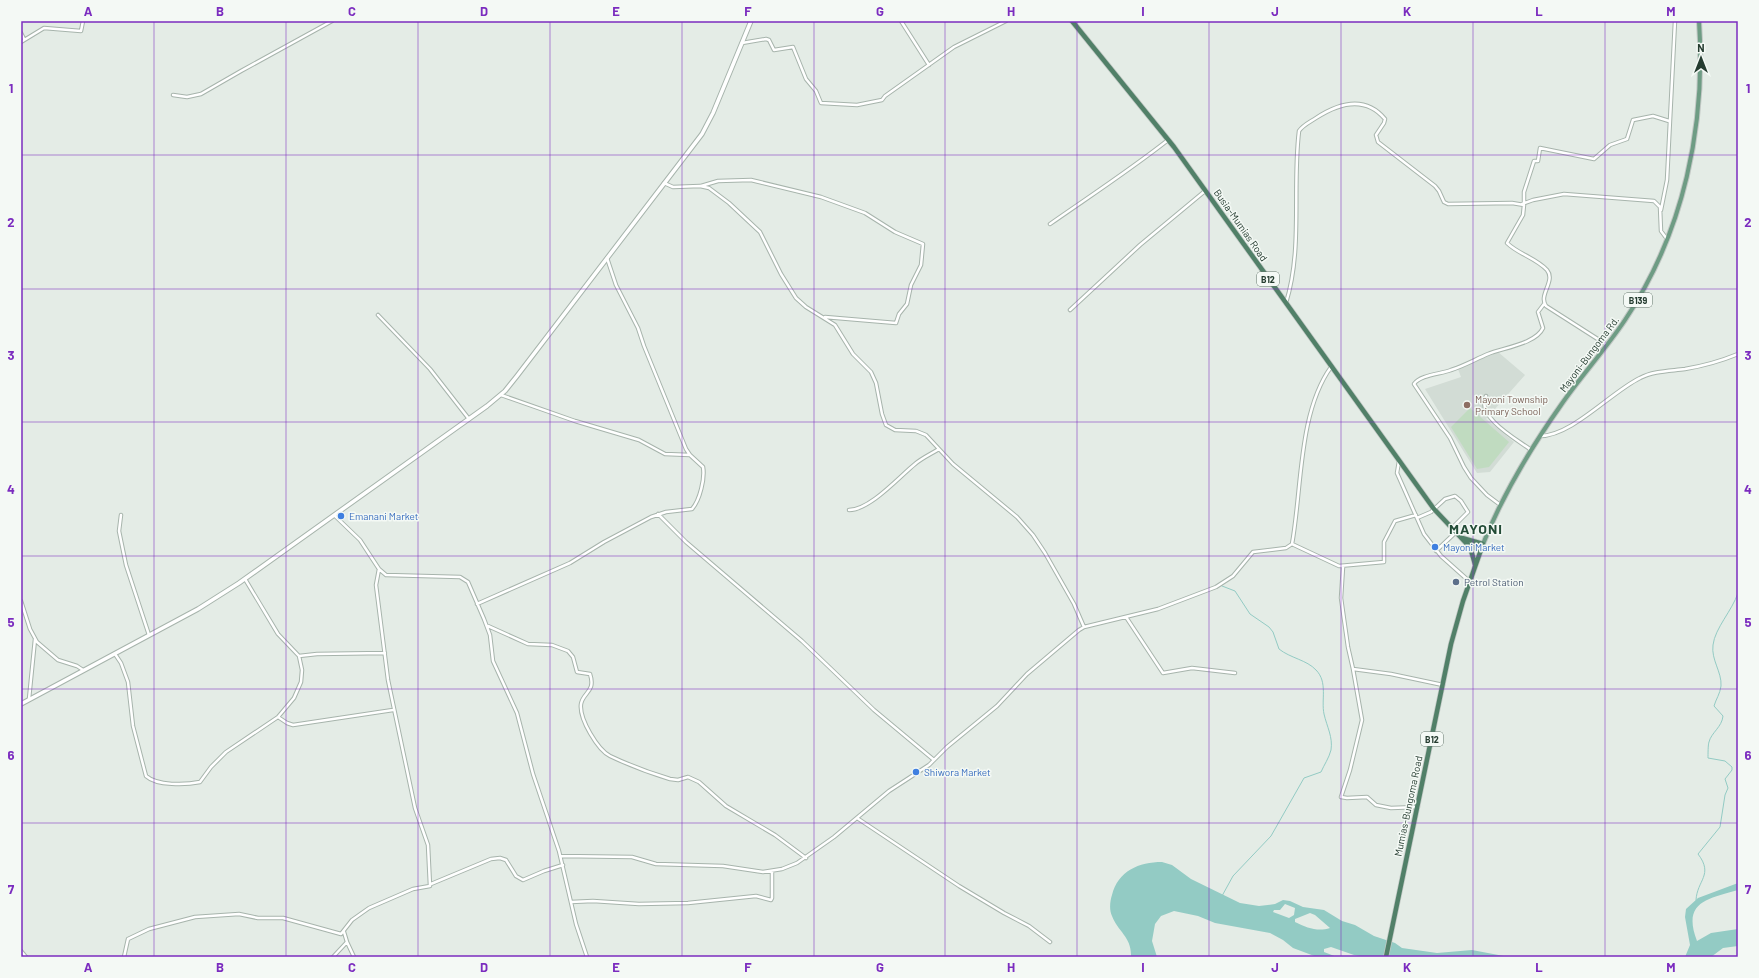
<svg xmlns="http://www.w3.org/2000/svg" width="1759" height="978" viewBox="0 0 1759 978" font-family="Barlow,sans-serif">
<style>
.built{fill:#d2dcd5}
.green{fill:#c0dbc0}
.water{fill:#93cbc4;fill-rule:evenodd}
.lines{fill:none;stroke-linecap:round;stroke-linejoin:round}
.stream{stroke:#93cbc4;stroke-width:1}
.minor-casing{stroke:#a7b4ac;stroke-width:4.5}
.tertiary-casing{stroke:#a7b4ac;stroke-width:5.5}
.primary-casing{stroke:#c2c8c5;stroke-width:6}
.trunk-casing{stroke:#c2c8c5;stroke-width:6}
.minor{stroke:#fff;stroke-width:2.5}
.tertiary{stroke:#fff;stroke-width:3.5}
.primary{stroke:#6e9c84;stroke-width:4}
.trunk{stroke:#518068;stroke-width:4.5}
.grid{fill:none;stroke:#7b2cbf;stroke-width:1;stroke-opacity:0.55}
.education-dot{fill:#8d6e63;stroke:#f4f9f5;stroke-width:1.5}
.shop-dot{fill:#3f7fe0;stroke:#f4f9f5;stroke-width:1.5}
.service-dot{fill:#5c6f8a;stroke:#f4f9f5;stroke-width:1.5}
.labels{text-anchor:middle;dominant-baseline:central;stroke-width:3;stroke-linejoin:round;paint-order:stroke}
.shield{fill:#f4f9f5;stroke:#63756b;stroke-width:1}
.shield-label{font-size:9px;font-weight:bold;fill:#253c30}
.street-label{font-size:10px;fill:#253c30;stroke:#f4f9f5}
.education-label{font-size:10px;fill:#785e54;stroke:#f4f9f5;text-anchor:start}
.shop-label{font-size:10px;fill:#366cbe;stroke:#f4f9f5;text-anchor:start}
.service-label{font-size:10px;fill:#4e5e75;stroke:#f4f9f5;text-anchor:start}
.district-label{font-size:14px;font-weight:bold;letter-spacing:1px;fill:#234c37;stroke:#f4f9f5}
.neatline{fill:none;stroke:#7b2cbf;stroke-width:1.5}
.grid-label{font-size:13px;text-anchor:middle;font-weight:bold;fill:#7b2cbf}
</style>
<rect width="100%" height="100%" fill="#e4ece6"/>
<!-- built -->
<path class="built" d="M1498 352 1525 375 1486 419 1514 442 1490 472 1477 473 1425 389 1461 377 1458 369Z"/>
<!-- green -->
<path class="green" d="M1470 408 1509 442 1489 467 1477 469 1451 427Z"/>
<!-- water -->
<path class="water" d="M1162 862 1172 865 1191 879 1240 903 1259 906 1275 904 1283 900 1290 901 1303 907 1324 910 1342 921 1355 925 1374 936 1395 943 1402 948 1437 953 1472 950 1509 957H1365L1354 955 1331 947 1324 949V952L1337 957H1317L1293 948 1283 940 1270 933 1215 923 1198 916 1174 911 1161 916 1155 924 1152 941 1157 957H1131C1132 937 1118 932 1112 916 1109 910 1110 901 1112 895 1118 871 1139 862 1162 862ZM1285 904 1295 908 1294 915 1289 918 1273 912 1274 910H1280ZM1310 913 1315 915 1330 928C1318 932 1307 928 1295 922V919Z
M1738 883V890C1707 899 1682 902 1697 941L1711 933 1738 929V946L1723 948 1711 957H1685L1690 945 1685 917 1686 909 1698 898Z"/>
<g class="lines">
<!-- stream -->
<path class="stream" d="M1222 586 1235 591 1250 614 1269 627 1273 632 1279 649C1290 658 1307 660 1316 670 1328 682 1321 700 1324 714 1327 727 1333 737 1331 750 1329 758 1324 765 1321 772L1304 778 1271 836 1233 876 1222 896
M1696 900C1697 880 1714 875 1698 854L1720 827 1725 795 1728 788 1725 779 1732 770V767L1725 761 1708 758C1708 755 1708 744 1709 742 1711 733 1722 727 1723 716L1714 706C1716 699 1720 694 1721 686 1722 672 1711 660 1713 645 1715 628 1732 611 1738 593"/>
<!-- minor casing -->
<g class="minor-casing">
<path id="minor" d="M901 21 929 65
M21 33 24 39
M21 42 44 28 81 31 83 21
M742 43 766 39 769 40 774 50 793 47 806 79 816 91 821 103 857 105 882 100 885 96 954 47 1006 21
M173 95 187 97 201 94 241 71 332 21
M664 183 673 187 700 186 709 188 729 203 760 232 781 274 796 298 806 307 835 325 853 354 871 372 876 383 882 414 886 425 895 430 916 431 926 435 953 464 1017 517 1033 535 1045 553 1074 604 1084 627
M701 186 718 181 751 180 821 197 865 213 895 232 923 244 921 265 911 285 907 304 899 314 896 323 825 317
M1524 203V192L1534 161H1538L1540 148 1594 159 1610 145 1627 139 1633 120 1653 116 1669 121
M1522 204 1533 200 1564 194 1654 201 1660 207 1661 231 1667 239
M1661 210 1667 180 1675 21
M1050 224C1090 196 1130 170 1168 140
M1286 303C1303 248 1292 189 1299 131 1303 125 1310 122 1316 118 1339 103 1365 95 1385 119L1384 123 1376 135 1378 142 1435 186 1439 191 1444 202 1448 204 1512 203 1524 205 1523 215 1507 243C1518 254 1536 258 1547 270 1556 281 1538 295 1546 306L1607 345
M1070 310 1140 245 1205 191
M378 315 430 369 469 419
M501 395 575 421 639 440 665 454 690 455
M1486 396C1475 417 1518 440 1531 450
M1540 436C1572 436 1611 392 1640 378 1653 371 1670 371 1685 369 1703 366 1721 361 1738 354
M1399 461 1397 473 1424 534 1441 556 1469 581
M1499 504 1487 495 1471 478 1464 467 1450 438 1414 384C1420 375 1441 374 1451 370 1464 366 1476 359 1488 354 1502 348 1536 344 1543 328L1538 312 1544 304
M849 510C870 510 899 477 915 464 922 458 931 454 939 449
M658 514 686 542 802 641 874 710 934 760
M121 515 119 531 126 565 149 635
M334 515 360 540 379 569 386 575 460 577 468 582 484 619 490 635 493 661 517 713 533 774 559 851 576 924 587 957
M1417 518 1431 512 1445 499 1455 496 1461 501 1468 512 1452 528
M1292 544 1339 566 1384 562V542L1395 521 1416 515
M1436 551 1455 533
M1343 567 1341 598 1348 647 1353 669 1391 674 1443 685
M21 601 30 629 37 642 58 660 77 666 83 670
M477 604 570 563 604 542 651 517 666 512 692 509C700 500 705 478 703 467L690 455 686 449 644 346 638 328 616 285 607 258
M1126 617 1163 673 1192 668 1235 673
M488 626 528 644 552 645 568 651 573 657 577 672 590 674C596 692 583 692 581 704 579 719 598 750 610 756 629 765 650 773 670 779L678 780 688 777 699 782 726 806 775 835 806 858
M115 654 121 663 128 682 133 726 146 776C157 786 186 785 200 782L211 767 226 752 278 717 294 698 301 682 302 670 299 656 278 634 245 579
M299 656 317 654 385 653
M1353 669 1362 720 1350 770 1341 797 1347 798 1367 797 1376 805 1391 808 1418 807
M29 699 35 639
M278 717 287 723 293 725 393 710
M857 818 959 886 1004 913 1029 926 1050 942
M561 856 632 857 656 864 723 866 763 872 782 869 797 863 834 837 889 791 929 765 947 747 997 706 1027 674 1079 630 1084 627 1158 609 1216 587 1233 576 1253 552 1286 548 1292 544C1302 490 1298 413 1331 367
M431 884 491 859 500 858 506 860 516 876 523 880 544 871 563 865
M571 902 593 901 639 904 688 903 756 896 771 900 772 898V871
M347 942 354 957
M21 951 26 957
M124 957 128 939 149 929 195 917 239 914 258 918H283L341 934 352 920 369 908 413 889 430 886 428 845 415 808 388 680 376 585 379 569
M333 957 347 942 344 932"/>
</g>
<!-- tertiary casing -->
<g class="tertiary-casing">
<path id="tertiary" d="M21 704 198 609 239 583 487 406 505 391 517 376 702 134 713 113 751 21"/>
</g>
<!-- primary casing -->
<g class="primary-casing">
<path id="primary" d="M1483 544C1503 494 1530 449 1561 405 1581 376 1605 350 1625 320 1684 232 1706 126 1699 21"/>
</g>
<!-- trunk casing -->
<g class="trunk-casing">
<path id="trunk" d="M1072 21 1174 147 1434 509 1467 544 1481 551
M1470 547 1475 564
M1386 957 1451 644 1463 601 1483 544 1462 538"/>
</g>
<!-- minor -->
<use href="#minor" class="minor"/>
<!-- tertiary -->
<use href="#tertiary" class="tertiary"/>
<!-- primary -->
<use href="#primary" class="primary"/>
<!-- trunk -->
<use href="#trunk" class="trunk"/>
</g>
<!-- grid -->
<path class="grid" d="M154 21V957M286 21V957M418 21V957M550 21V957M682 21V957M814 21V957M945 21V957M1077 21V957M1209 21V957M1341 21V957M1473 21V957M1605 21V957M21 155H1738M21 289H1738M21 422H1738M21 556H1738M21 689H1738M21 823H1738"/>
<!-- markers -->
<circle class="education-dot" cx="1467" cy="405" r="4"/>
<g class="shop-dot">
<circle cx="341" cy="516" r="4"/>
<circle cx="1435" cy="547" r="4"/>
<circle cx="916" cy="772" r="4"/>
</g>
<circle class="service-dot" cx="1456" cy="582" r="4"/>
<g class="labels">
<!-- shield labels -->
<g class="shield">
<rect x="1257" y="272" width="22" height="14" rx="3"/>
<rect x="1624" y="293" width="28" height="14" rx="3"/>
<rect x="1421" y="732" width="22" height="14" rx="3"/>
</g>
<g class="shield-label">
<text x="1268" y="279">B12</text>
<text x="1638" y="300">B139</text>
<text x="1432" y="739">B12</text>
</g>
<!-- street labels -->
<g class="street-label">
<text transform="translate(1241 225) rotate(55)">Busia-Mumias Road</text>
<text transform="translate(1589 354) rotate(-53)">Mayoni-Bungoma Rd.</text>
<text transform="translate(1408 806) rotate(-78)">Mumias-Bungoma Road</text>
</g>
<!-- education labels -->
<g class="education-label">
<text x="1475" y="399">Mayoni Township<tspan x="1475" dy="12">Primary School</tspan></text>
</g>
<!-- shop labels -->
<g class="shop-label">
<text x="349" y="516">Emanani Market</text>
<text x="1443" y="547">Mayoni Market</text>
<text x="924" y="772">Shiwora Market</text>
</g>
<!-- service labels -->
<g class="service-label">
<text x="1464" y="582">Petrol Station</text>
</g>
<!-- district labels -->
<g class="district-label">
<text x="1476" y="528">MAYONI</text>
</g>
</g>
<!-- border -->
<rect width="1759" height="978" fill="none" stroke="#f4f9f5" stroke-width="44"/>
<!-- north arrow -->
<g transform="translate(1701 58)" stroke="#f4f9f5" stroke-width="3" paint-order="stroke">
<path d="M0-3L7 15L0 10L-7 15Z" fill="#253c30"/>
<text y="-6" font-size="11" font-weight="bold" text-anchor="middle" fill="#253c30">N</text>
</g>
<rect x="22" y="22" width="1715" height="934" class="neatline"/>
<g class="grid-label">
<text x="88" y="16">A</text>
<text x="220" y="16">B</text>
<text x="352" y="16">C</text>
<text x="484" y="16">D</text>
<text x="616" y="16">E</text>
<text x="748" y="16">F</text>
<text x="880" y="16">G</text>
<text x="1011" y="16">H</text>
<text x="1143" y="16">I</text>
<text x="1275" y="16">J</text>
<text x="1407" y="16">K</text>
<text x="1539" y="16">L</text>
<text x="1671" y="16">M</text>
<text x="11" y="93">1</text>
<text x="1748" y="93">1</text>
<text x="11" y="227">2</text>
<text x="1748" y="227">2</text>
<text x="11" y="360">3</text>
<text x="1748" y="360">3</text>
<text x="11" y="494">4</text>
<text x="1748" y="494">4</text>
<text x="11" y="627">5</text>
<text x="1748" y="627">5</text>
<text x="11" y="760">6</text>
<text x="1748" y="760">6</text>
<text x="11" y="894">7</text>
<text x="1748" y="894">7</text>
<text x="88" y="972">A</text>
<text x="220" y="972">B</text>
<text x="352" y="972">C</text>
<text x="484" y="972">D</text>
<text x="616" y="972">E</text>
<text x="748" y="972">F</text>
<text x="880" y="972">G</text>
<text x="1011" y="972">H</text>
<text x="1143" y="972">I</text>
<text x="1275" y="972">J</text>
<text x="1407" y="972">K</text>
<text x="1539" y="972">L</text>
<text x="1671" y="972">M</text>
</g>
</svg>
